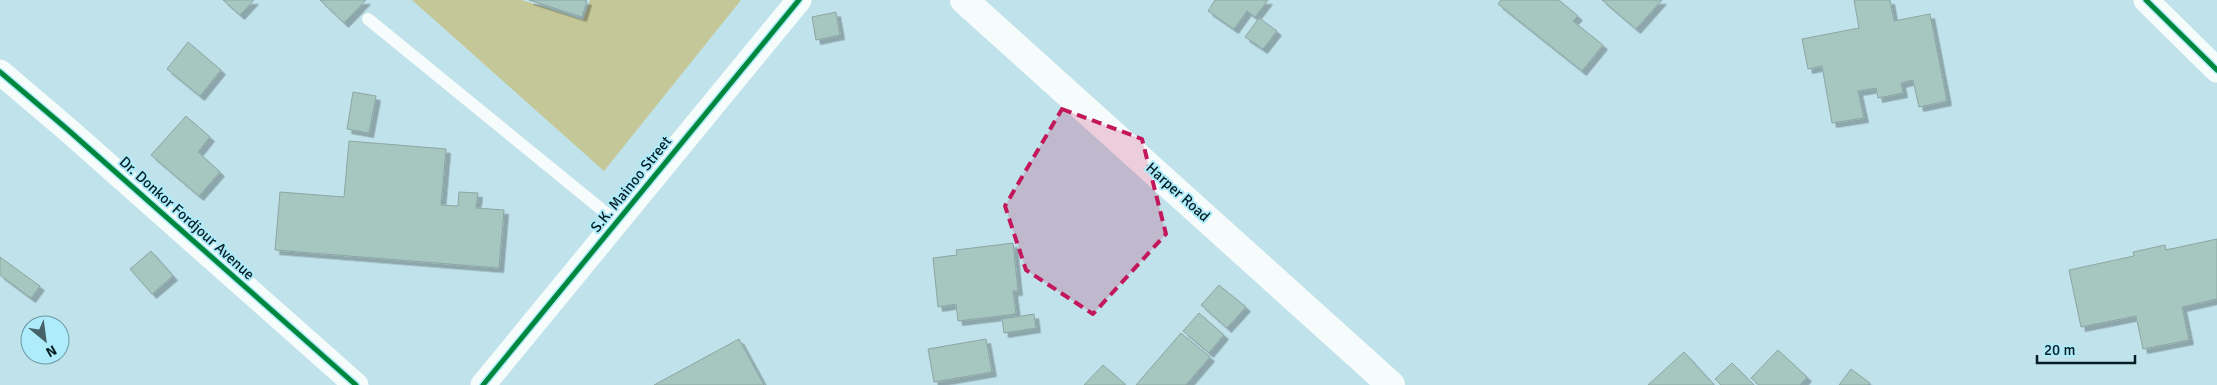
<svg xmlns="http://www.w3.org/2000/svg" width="2217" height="385" viewBox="0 0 2217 385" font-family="Signika,sans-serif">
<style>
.green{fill:#c4c797}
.building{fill:#a6c7c0;stroke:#8da5a3;filter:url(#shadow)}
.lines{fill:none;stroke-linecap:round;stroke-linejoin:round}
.lane{stroke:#f6fbfc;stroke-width:12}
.street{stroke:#f6fbfc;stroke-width:25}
.secondary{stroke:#f6fbfc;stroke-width:28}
.cycleway-casing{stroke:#aeecfb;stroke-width:8}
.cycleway{stroke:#00873e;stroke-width:5}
.marked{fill:#c2185b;fill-opacity:0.2;stroke:#c2185b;stroke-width:4;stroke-dasharray:10 6;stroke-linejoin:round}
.labels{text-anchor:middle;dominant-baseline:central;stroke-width:4;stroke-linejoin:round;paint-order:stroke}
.street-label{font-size:15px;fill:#061f25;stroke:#aeecfb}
</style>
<defs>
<filter id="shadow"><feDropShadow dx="4.5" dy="4.5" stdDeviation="0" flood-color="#0004"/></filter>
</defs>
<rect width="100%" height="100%" fill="#c0e2ea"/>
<!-- green -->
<path class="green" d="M412 0H522L583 20 590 0H741L604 171Z"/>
<!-- building -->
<path class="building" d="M223 0H254L240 15Z
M320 0H366L344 23Z
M529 0H584L587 1 582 17Z
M1215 0H1268L1255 17 1247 11 1234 29 1208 11Z
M1501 0H1559L1578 16 1573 21 1603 45 1582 71 1498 4Z
M1602 0H1662L1636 29Z
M1854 0H1890L1894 21 1930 14 1947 101 1919 107 1913 80 1901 83 1903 93 1878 98 1876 88 1858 91 1864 118 1832 123 1822 66 1808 69 1802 39 1859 28Z
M836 12 840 35 816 40 812 17Z
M1259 18 1277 31 1263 49 1245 37Z
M188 42 221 70 200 96 167 69Z
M353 92 376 96 369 133 347 129Z
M186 116 210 137 198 152 220 172 199 196 151 155Z
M349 141 446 149 441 205 458 206 459 192 478 193 476 208 504 210 499 268 275 250 280 192 344 197Z
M2217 239V299L2182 307 2189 340 2143 349 2136 316 2081 327 2069 270 2134 256 2133 252 2165 245 2166 250Z
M1013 243 1018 291H1013L1016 314 958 321 956 304 938 307 933 258 957 255 956 250Z
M151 251 173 276 152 294 130 269Z
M0 257 40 286 31 298 0 275Z
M1219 285 1246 307 1227 328 1201 305Z
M1199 313 1224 335 1209 353 1183 331Z
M1034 314 1036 328 1004 333 1002 319Z
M1181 333 1210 357 1186 385H1136Z
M739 339 764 385H654Z
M986 339 992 372 934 382 928 349Z
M1778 350 1807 377 1800 385H1759L1751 378Z
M1684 352 1714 385H1648Z
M1732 363 1754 385H1721L1715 379Z
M1103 365 1125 384V385H1084Z
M1851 369 1870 383 1868 385H1839Z"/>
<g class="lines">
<!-- lane -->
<path class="lane" d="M368 19 617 222"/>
<!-- street -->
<path class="street" d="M2146 0 2217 70
M0 72 67 129 356 385
M483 385 799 0"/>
<!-- secondary -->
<path class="secondary" d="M964 0 1391 385"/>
<!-- cycleway casing -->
<g class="cycleway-casing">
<path id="cycleway" d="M2146 0 2217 70
M0 72 67 129 356 385
M483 385 799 0"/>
</g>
<!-- cycleway -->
<use href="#cycleway" class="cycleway"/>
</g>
<!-- marked area -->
<path class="marked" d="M1062 109 1142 139 1166 234 1093 314 1026 270 1005 206Z"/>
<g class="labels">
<!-- street labels -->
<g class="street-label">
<text transform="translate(631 184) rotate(-51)">S.K. Mainoo Street</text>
<text transform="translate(1178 192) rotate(42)">Harper Road</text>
<text transform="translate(187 218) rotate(42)">Dr. Donkor Fordjour Avenue</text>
</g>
</g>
<!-- north arrow -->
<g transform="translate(45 340) rotate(151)"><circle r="24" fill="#aeecfb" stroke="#6b9aa5"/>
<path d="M0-4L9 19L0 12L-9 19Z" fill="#47636a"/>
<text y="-8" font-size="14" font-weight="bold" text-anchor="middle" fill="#061f25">N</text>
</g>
<!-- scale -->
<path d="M2037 355v8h98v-8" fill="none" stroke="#061f25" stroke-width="2.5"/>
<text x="2044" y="355" font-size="15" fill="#061f25" stroke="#aeecfb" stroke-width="4" paint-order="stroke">20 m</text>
</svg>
